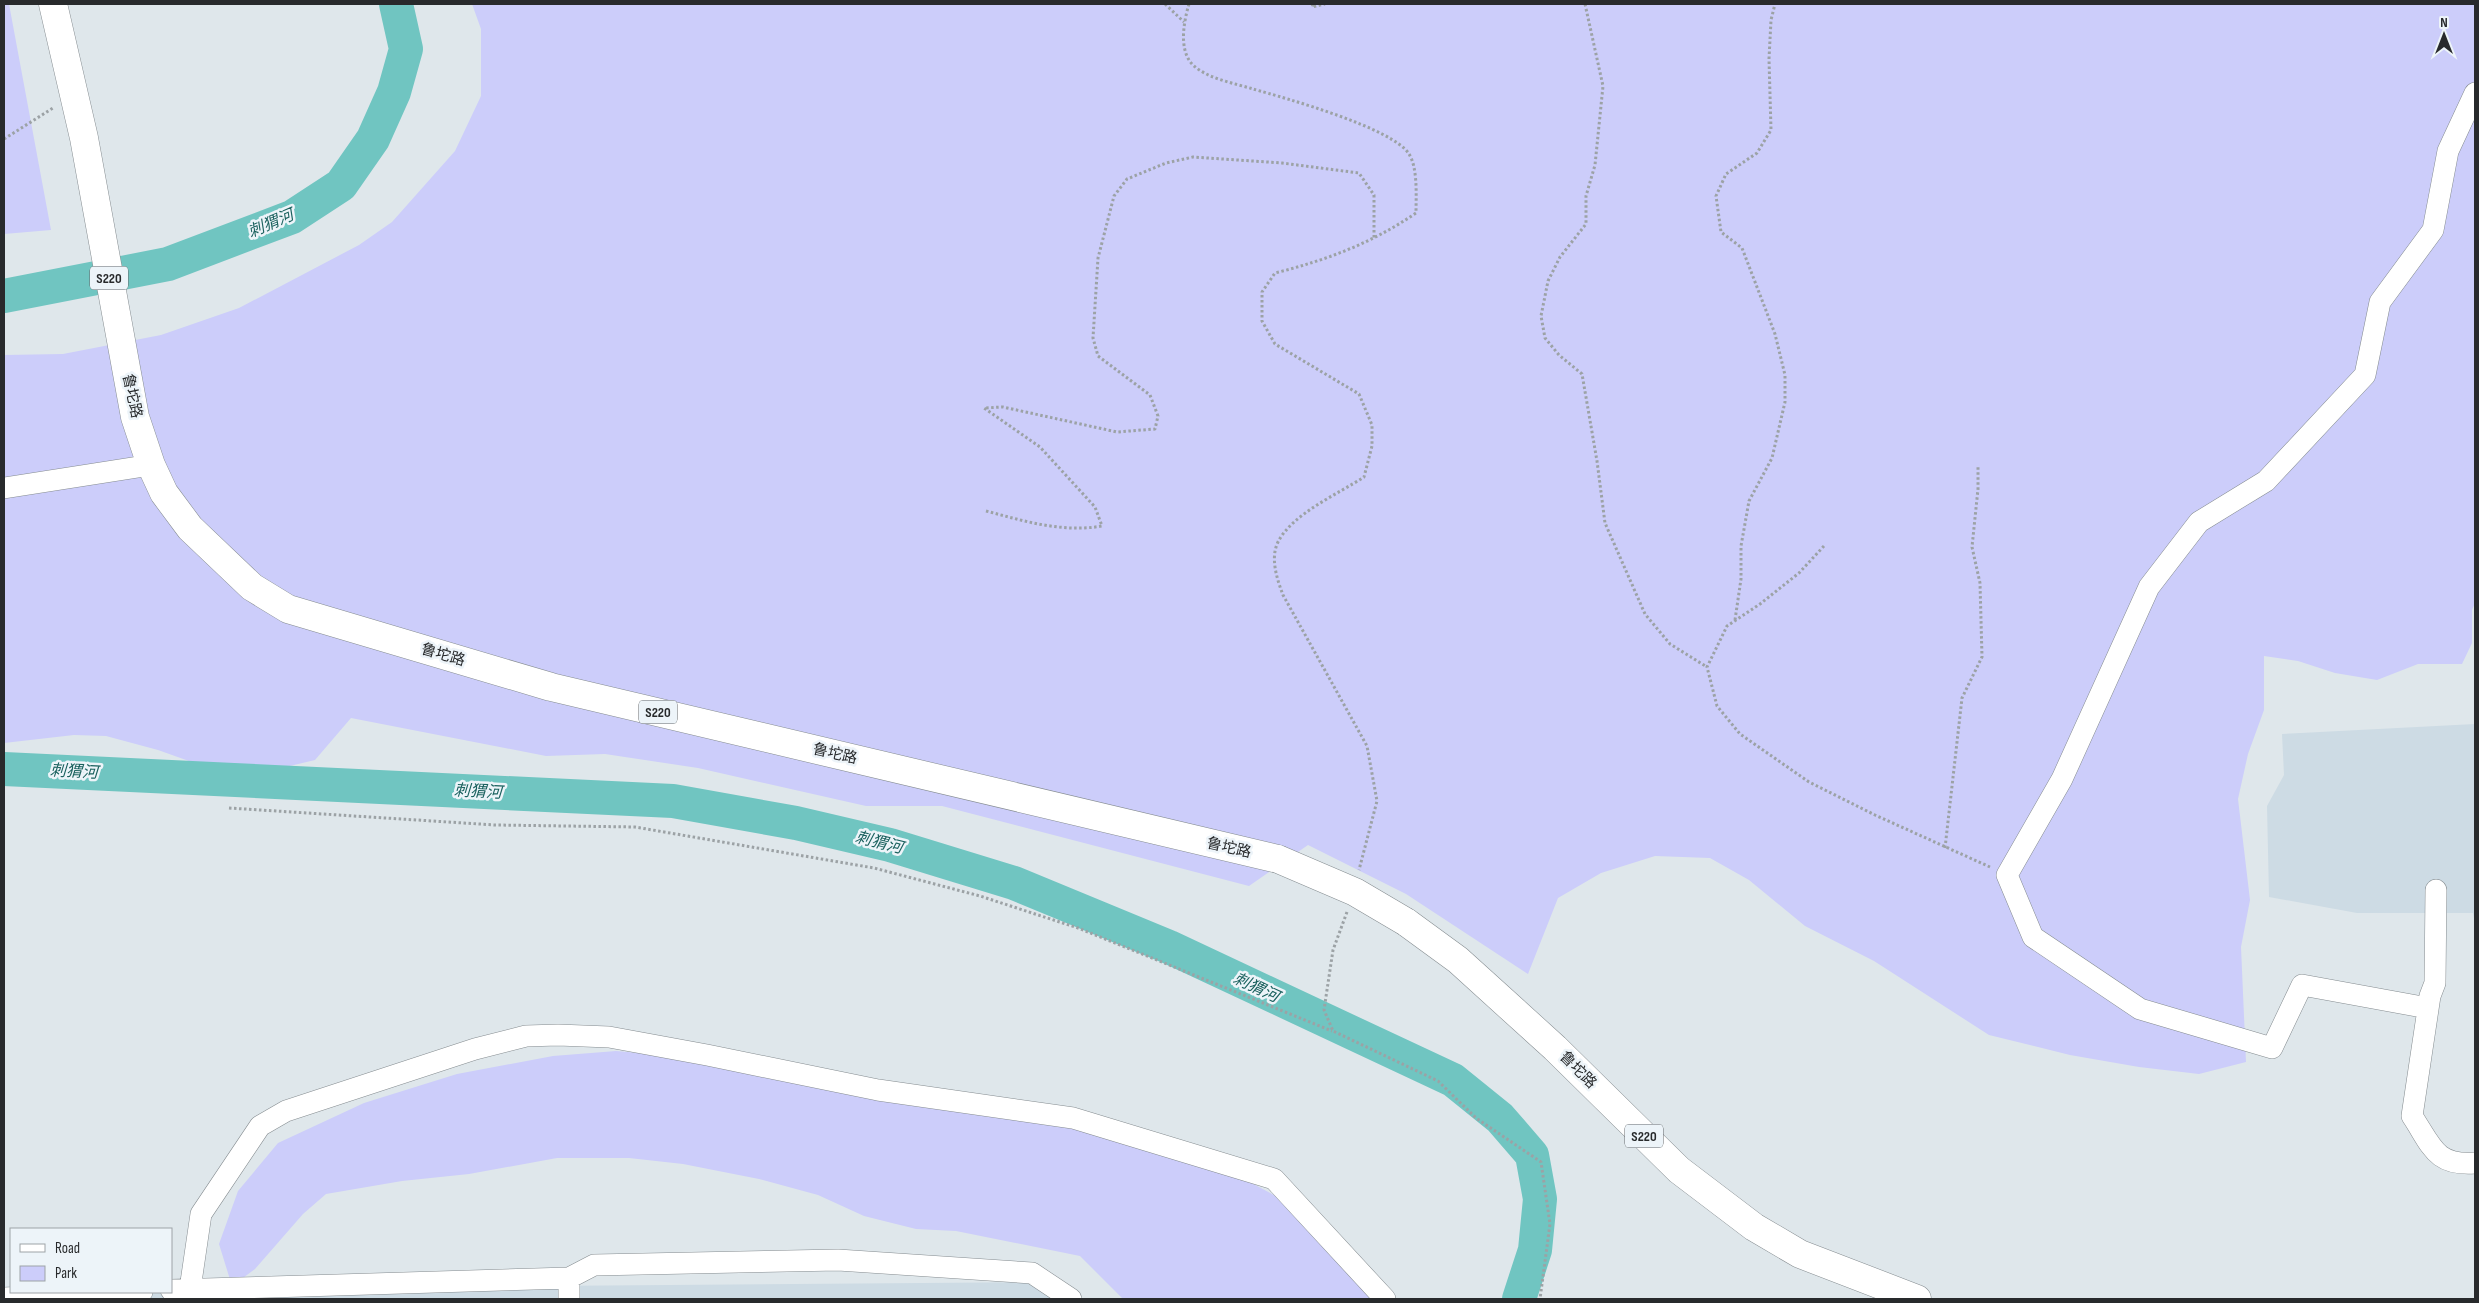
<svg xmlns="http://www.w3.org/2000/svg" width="2479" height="1303" viewBox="0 0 2479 1303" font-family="'Sofia Sans Condensed','Noto Sans SC',sans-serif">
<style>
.built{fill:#cddbe4}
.green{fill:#cccdfa}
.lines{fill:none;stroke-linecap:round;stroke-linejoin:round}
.river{stroke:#70c5c1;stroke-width:34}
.minor-casing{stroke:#858c90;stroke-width:22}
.major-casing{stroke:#858c90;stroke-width:29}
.path{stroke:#9ca2a5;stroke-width:3;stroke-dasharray:2.5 2.5;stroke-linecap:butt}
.minor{stroke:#fff;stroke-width:21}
.major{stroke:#fff;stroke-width:28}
.major-bridge-casing{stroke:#858c90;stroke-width:29;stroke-linecap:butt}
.major-bridge{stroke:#fff;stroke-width:28}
.labels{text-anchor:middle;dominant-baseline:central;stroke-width:5;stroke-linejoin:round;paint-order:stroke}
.shield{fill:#edf4f9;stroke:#63676a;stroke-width:1}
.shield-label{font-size:14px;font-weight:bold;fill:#282a2c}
.street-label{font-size:15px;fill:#282a2c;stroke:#edf4f9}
.water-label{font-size:16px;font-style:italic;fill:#1a615e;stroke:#edf4f9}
</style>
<rect width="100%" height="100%" fill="#dfe7eb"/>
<!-- built -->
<path class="built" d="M2475 724V924L2473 913H2357L2269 897 2267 806 2284 775 2282 734Z
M1052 1282 1059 1299H4L11 1292H171V1289Z"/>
<!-- green -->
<path class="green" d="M4 4H9L51 230 4 234Z
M472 4H2475V603L2472 610V643L2462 664H2418L2377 680 2335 673 2298 661 2264 656V710L2248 754 2238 799 2250 900 2241 947 2246 1062 2199 1074 2139 1067 2070 1055 1989 1035 1874 961 1805 926 1749 880 1710 858 1655 856 1601 873 1558 898 1528 974 1406 894 1308 845 1249 886 942 806H866L698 768 605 754 546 756 351 718 315 760 273 770 231 776 158 750 106 736 74 735 4 743V355L63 354 161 335 239 308 359 245 392 222 455 151 481 96V29Z
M616 1051 685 1057 1061 1116 1233 1173 1294 1206 1392 1299H1123L1080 1256 956 1231 916 1229 864 1216 818 1195 759 1179 683 1164 629 1158H557L469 1174 402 1181 326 1194 303 1214 255 1269 232 1286 219 1244 238 1191 278 1143 364 1103 457 1074 553 1056Z"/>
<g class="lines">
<!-- river -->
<path class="river" d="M4 296 168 264 292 217 341 185 373 139 394 92 406 49 396 4
M4 769 673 801 796 823 890 845 1014 883 1169 947 1453 1080 1500 1118 1532 1155 1540 1199 1535 1250 1519 1299"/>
<!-- minor casing -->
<g class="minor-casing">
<path id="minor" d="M4 488 151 465
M2436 890 2435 983 2430 996 2412 1116C2432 1146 2435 1166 2475 1163
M2428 1008 2302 985 2272 1048 2140 1009 2033 937 2007 875 2062 779 2149 587 2199 522 2266 481 2365 375 2380 302 2433 230 2448 151 2475 93
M569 1278 594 1265 838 1260 1032 1273 1071 1299
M190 1289 201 1214 260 1126 286 1111 475 1049 526 1036 558 1035 609 1037 707 1055 878 1090 1073 1118 1274 1179 1385 1299
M171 1290 569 1278V1299
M4 1298 142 1292"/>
</g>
<!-- major casing -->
<g class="major-casing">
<path id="major" d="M53 4 84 138 135 417 151 465 164 493 190 528 252 587 288 609 551 687 1278 859
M1406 922 1458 960 1555 1048 1679 1170 1754 1227 1800 1254 1917 1299"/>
</g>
<!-- path -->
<path class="path" d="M1165 4 1184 22
M1189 4C1184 21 1178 50 1193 65 1208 79 1234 83 1253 89 1285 98 1393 128 1409 154 1418 168 1416 197 1416 213 1372 243 1327 260 1275 273L1262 292V321L1275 344 1359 394 1372 425V446L1364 477C1338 494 1292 514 1278 542 1270 558 1277 579 1283 595L1367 746 1377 801 1359 870
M1313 4 1312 7 1325 4
M1585 4 1603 86 1595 165 1586 196V224L1560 257 1548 281 1541 316 1545 338 1559 355 1582 374 1597 461 1605 523 1645 614 1670 644 1707 667
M4 139 53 108
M986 511C1024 521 1062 533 1102 526L1095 507 1040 447 984 408 1003 407 1117 432 1155 429 1158 416 1150 395 1098 356 1093 338 1098 258 1114 196 1127 179 1166 163 1193 157 1282 163 1359 173 1374 195V239
M1824 546 1799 573 1760 604 1727 626 1707 667 1717 706 1740 734 1809 782 1875 815 1990 867
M1735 620 1741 579V546L1749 501 1772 458 1785 402V375L1775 334 1742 248 1721 232 1716 196 1726 174 1757 153 1771 130 1769 59 1771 20 1775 4
M229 808 495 825 635 827 874 868 980 896 1078 928 1332 1031
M1945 848 1962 698 1982 657 1980 583 1972 547 1978 489V466
M1347 912 1333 950 1324 1010 1333 1031 1438 1081 1476 1118 1541 1162 1550 1224 1540 1299"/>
<!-- minor -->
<use href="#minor" class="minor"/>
<!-- major -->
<use href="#major" class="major"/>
<!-- major-bridge casing -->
<g class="major-bridge-casing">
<path id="major-bridge" d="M1278 859 1355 892 1406 922"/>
</g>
<!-- major-bridge -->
<use href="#major-bridge" class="major-bridge"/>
</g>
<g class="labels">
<!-- shield labels -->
<g class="shield">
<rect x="90" y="266.5" width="38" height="23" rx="4"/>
<rect x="639" y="700.5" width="38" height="23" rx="4"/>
<rect x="1625" y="1124.5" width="38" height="23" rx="4"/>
</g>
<g class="shield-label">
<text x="109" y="278">S220</text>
<text x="658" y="712">S220</text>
<text x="1644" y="1136">S220</text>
</g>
<!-- street labels -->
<g class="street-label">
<text transform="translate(132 396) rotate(78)">鲁坨路</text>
<text transform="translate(443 655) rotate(16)">鲁坨路</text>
<text transform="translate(835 754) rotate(13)">鲁坨路</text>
<text transform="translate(1229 848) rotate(13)">鲁坨路</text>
<text transform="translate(1578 1070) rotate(45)">鲁坨路</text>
</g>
<!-- water labels -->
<g class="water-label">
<text transform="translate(271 224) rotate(-23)">刺猬河</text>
<text transform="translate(74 772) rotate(3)">刺猬河</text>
<text transform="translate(478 792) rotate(3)">刺猬河</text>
<text transform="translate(879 843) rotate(14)">刺猬河</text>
<text transform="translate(1256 988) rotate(25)">刺猬河</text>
</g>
</g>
<!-- border -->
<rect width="2479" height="1303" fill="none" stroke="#282a2c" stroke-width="10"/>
<!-- legend -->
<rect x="10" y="1228" width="162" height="65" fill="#edf4f9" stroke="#9ea3a7"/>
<rect x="20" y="1244" width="25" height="8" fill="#ffffff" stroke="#9ea3a7"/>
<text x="55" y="1253" font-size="15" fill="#282a2c">Road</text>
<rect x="20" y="1266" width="25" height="15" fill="#cccdfa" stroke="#9ea3a7"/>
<text x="55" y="1278" font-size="15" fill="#282a2c">Park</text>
<!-- north arrow -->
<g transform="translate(2444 35)" stroke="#edf4f9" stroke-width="4" paint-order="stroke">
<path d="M0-4L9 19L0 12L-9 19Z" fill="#282a2c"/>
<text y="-8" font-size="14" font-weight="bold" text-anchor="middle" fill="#282a2c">N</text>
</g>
</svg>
